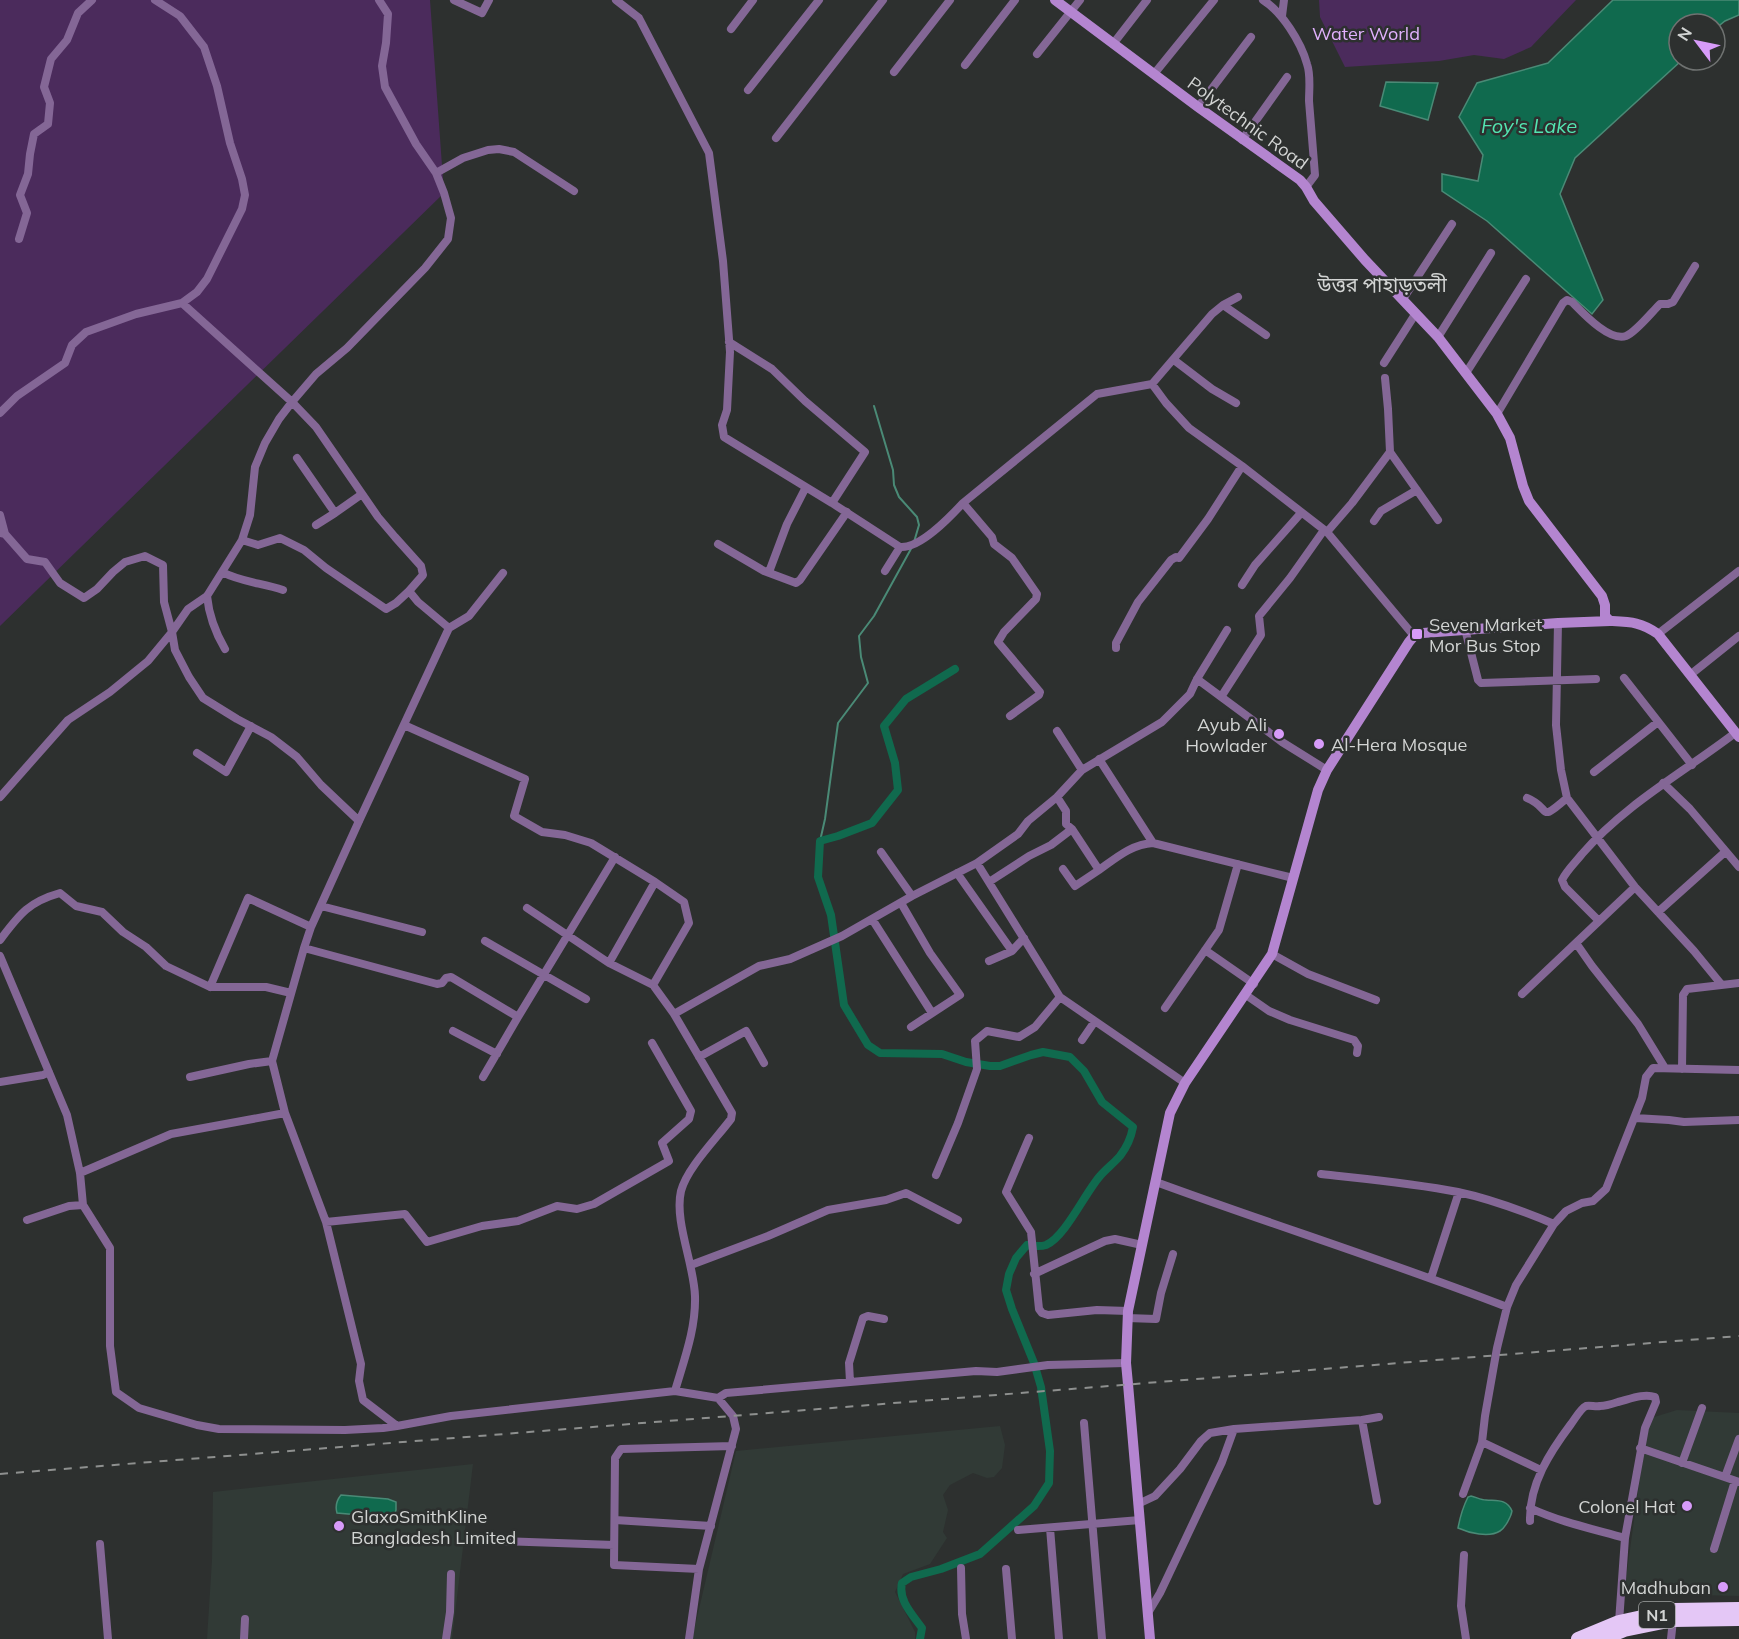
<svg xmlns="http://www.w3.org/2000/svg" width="1739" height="1639" viewBox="0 0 1739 1639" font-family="Mulish,'Noto Sans Bengali',sans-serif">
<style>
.built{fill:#313a36}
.green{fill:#4b2b5c}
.water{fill:#106a4e;stroke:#4a8a76;stroke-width:1.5}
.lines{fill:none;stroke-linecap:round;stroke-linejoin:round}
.stream{stroke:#4a8a76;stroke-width:2}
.canal{stroke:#106a4e;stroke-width:8}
.street{stroke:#846796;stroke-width:8}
.secondary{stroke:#b485d0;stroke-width:10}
.highway{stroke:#e4c7f6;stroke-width:14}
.rail{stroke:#8e908f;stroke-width:2;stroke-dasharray:8 8;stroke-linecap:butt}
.poi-dot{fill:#d79bf9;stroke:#2d302f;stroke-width:2}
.labels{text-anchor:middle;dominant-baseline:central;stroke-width:5;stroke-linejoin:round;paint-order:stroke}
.shield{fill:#2d302f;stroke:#a0a3a2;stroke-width:1.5}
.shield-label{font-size:16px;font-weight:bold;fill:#d2d4d3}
.park-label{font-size:18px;fill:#e1b1fd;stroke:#2d302f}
.street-label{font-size:18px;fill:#d2d4d3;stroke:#2d302f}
.poi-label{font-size:18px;fill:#d2d4d3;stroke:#2d302f;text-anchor:start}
.water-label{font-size:20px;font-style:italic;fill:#53e5b1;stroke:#2d302f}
.neighbourhood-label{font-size:20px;fill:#d2d4d3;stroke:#2d302f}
</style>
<rect width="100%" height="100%" fill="#2d302f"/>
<!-- built -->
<path class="built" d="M1677 1410 1739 1413V1596L1624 1593 1648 1419Z
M1000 1426 1005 1445 1002 1468 994 1477 987 1478 973 1473 950 1485 943 1495 948 1510 943 1532 947 1538 930 1564 903 1574 895 1592 915 1632V1639H692L736 1451Z
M473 1464 452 1639H207L212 1560 213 1492Z"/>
<!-- green -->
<path class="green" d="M0 0H430L444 193 0 626Z
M1319 0H1576L1531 47 1504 59 1474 55 1439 61 1345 67 1320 17Z"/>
<!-- water -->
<path class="water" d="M1613 0H1739V15L1725 21 1715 29V24H1679V60H1682L1575 158 1560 194 1603 300 1592 314 1487 221 1442 191V174L1478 181 1483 155 1459 117 1477 83 1548 63Z
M1386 82 1438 83 1428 120 1380 106Z
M341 1495 388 1499 396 1502V1510L393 1518 337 1513C335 1506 336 1501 341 1495Z
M1471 1496C1476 1497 1481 1500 1486 1500 1498 1501 1507 1499 1512 1511 1511 1517 1505 1528 1500 1531 1489 1538 1469 1533 1458 1528 1460 1517 1463 1507 1468 1497Z"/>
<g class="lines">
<!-- stream -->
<path class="stream" d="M874 406 893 470 894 485 899 497 917 517 919 525 914 542
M820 841 825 819 838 723 868 683 861 657 859 636 874 616 912 547"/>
<!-- canal -->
<path class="canal" d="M920 1639 922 1628C912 1614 898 1600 902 1583L911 1577 941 1569 980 1554 1034 1506 1049 1483 1050 1451 1041 1387 1034 1363 1012 1309 1006 1290 1009 1274 1016 1258 1027 1245C1033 1246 1040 1247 1046 1245 1065 1237 1085 1193 1100 1176 1106 1169 1114 1163 1120 1156 1127 1147 1131 1138 1133 1127L1102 1102 1084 1071 1070 1057 1043 1052 1031 1055 1000 1066H990L966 1062 942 1054 880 1053 868 1045 844 1005 831 915 818 877 820 841 838 836 872 823 898 790 895 763 884 726 906 699 955 669"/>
<!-- street -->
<path class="street" d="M454 0 482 13 489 0
M616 0 639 18 709 153 723 261 730 352 727 410 722 425 724 437 832 503 900 547C920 549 950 517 963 503L1097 394 1152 384 1212 314 1223 305 1266 335
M1263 0C1282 12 1301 42 1307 64 1311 75 1309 89 1309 101 1311 126 1313 150 1315 175L1306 187
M1282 16 1284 0
M731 29 753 0
M1113 44 1147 0
M1037 54 1080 0
M965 65 1015 0
M894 72 950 0
M1154 74 1214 0
M748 90 819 0
M1198 107 1251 37
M776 138 883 0
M1242 140 1287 77
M436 173 463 158 488 150 499 149 514 152 574 191
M19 239 27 213 20 195 28 174 30 154 34 134 48 124 50 103 44 87 51 59 67 40 78 13 92 0
M1403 299 1452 224
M182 303 292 402 316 374 347 348 425 268 448 239 451 218 444 193 436 173 416 144 385 87 382 66 386 43 388 14 379 0
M1223 305 1238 297
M1438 337 1491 253
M729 342 772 369 805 401 865 452 832 503
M1174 360 1212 389 1236 403
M1384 363 1416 313
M1466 373 1526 279
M1152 384 1166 403 1189 428 1242 466 1327 532 1414 636
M0 413 17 396 65 363 72 345 86 332 136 314 182 303 197 292 207 279 242 209 245 195 242 179 230 143 217 86 204 47 180 16 155 0
M1497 414 1563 303 1567 300 1572 302C1582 312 1609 342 1626 336 1635 333 1652 312 1660 304H1668L1673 302 1695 266
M1390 452 1438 520
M297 458 335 513 362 494
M963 503 992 537 994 544 1012 558 1037 594 1036 599 1004 632 998 642 1040 692 1039 695 1010 716
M0 515 5 534
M1374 521 1381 511 1417 490
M316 525 335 513
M1327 532 1352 503 1390 452 1388 409 1385 378
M0 533 5 534 27 559 45 562 60 583 84 598 97 589 113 572 125 562 145 556 163 565 164 602 172 632 188 609 207 596 242 540 250 515 255 467 265 443 279 419 292 402 316 427 378 517 395 537 421 566 423 575 409 591 418 602 449 628 469 616 503 573
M242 540 258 545 280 538 304 550 326 568 386 609 396 603 409 591
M718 544 764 571 796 583 800 580 847 512
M885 571 900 547
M222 572C241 582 262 583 283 590
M769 572 787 524 806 487
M1242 585 1255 565 1301 513
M207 596C209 616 215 632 225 649
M1558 623 1556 725 1561 770 1567 798 1635 887 1694 951 1721 984
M1465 629 1478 680 1481 683 1596 679
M172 632 175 650 189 677 203 698 237 719 271 737 297 757 321 785 359 821
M1658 634 1739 571
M1116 648V643L1138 602 1171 560 1176 557 1179 558 1208 519 1242 466
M1690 675 1739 636
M1624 678 1692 765
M1197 679 1282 742 1327 770
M1221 697 1261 635 1259 616 1290 578 1324 530
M404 725 525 779 514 816 542 832 565 835 591 843 655 882
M1057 731 1082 770
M197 753 226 772 251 726
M1099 759 1153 843
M1594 772 1658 722
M1663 783 1690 809 1739 867
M0 797 68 720 110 692 148 661 172 632
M1057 797 1082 770 1162 722 1190 694 1197 679 1227 630
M1527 798C1552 808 1537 824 1567 798
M881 852 912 896
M977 863 1060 997 1185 1083
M1099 870C1116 858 1132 844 1153 843L1293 878
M957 873 1012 951
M989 882 1029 856 1051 845 1072 829
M901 903 930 953 960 995 911 1027
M321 906 422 932
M527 908 609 963 653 985 674 1014 732 1113 731 1119C716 1139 687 1168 681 1191 674 1221 694 1264 695 1296 696 1329 684 1360 675 1391
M1658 912 1725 852
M872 919 932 1013
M1599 921 1565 887 1562 880C1567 870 1575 863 1582 854 1624 805 1684 772 1735 733
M311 927 304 948 272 1061 285 1113 326 1222 361 1364 359 1381 363 1400 397 1426 451 1416 675 1391 718 1398 726 1393 976 1371 997 1372 1048 1365 1126 1363
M0 940C19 915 28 902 60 893L76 906 102 912 123 932 146 947 166 966 210 987H266L291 993
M485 941 586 999
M1576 943 1592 966 1638 1024 1665 1068
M304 948 437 984 442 983 446 978 451 977 518 1017
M1205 950 1254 984
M1272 954 1308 974 1376 1000
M0 956 67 1115 80 1173 83 1205 110 1248V1346L116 1392 139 1408 197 1425 219 1429 345 1430 383 1428 397 1426
M989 961 1012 951 1024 938
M609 963 655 882 684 902 689 923 653 985
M210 987 248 898 311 927 359 821 449 628
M1522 994 1635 887
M1246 995 1269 1011 1290 1020 1354 1040 1358 1046 1357 1053
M1165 1008 1219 930 1238 864
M674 1014 759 966 790 959 842 936 912 896 977 863 1018 834 1028 821 1057 797 1066 811V824L1072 829 1099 870 1075 886 1063 869
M453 1031 497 1054
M1082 1040 1095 1021
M699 1057 746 1031 764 1063
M1682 1069 1683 995 1687 989 1739 983
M190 1077 249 1064 272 1061
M483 1077 518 1017 615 857
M0 1082 43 1075 49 1072
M1635 1118 1669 1120 1684 1122 1739 1120
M1029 1138 1006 1192 1031 1232 1039 1309 1042 1313 1048 1315 1097 1310 1128 1311
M80 1173 171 1134 285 1113
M1321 1174C1367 1179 1413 1183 1458 1192 1491 1199 1523 1211 1554 1224
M936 1175 958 1123 977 1069 975 1041 987 1031 1019 1037 1035 1027 1060 997
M1156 1182C1273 1225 1391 1262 1507 1307
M27 1220 69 1206 83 1205
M326 1222 405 1214 427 1242 482 1226 518 1221 557 1206 577 1209 594 1204 669 1161 662 1143 689 1119 691 1111 652 1043
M691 1265 768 1236 828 1210 886 1200 906 1193 958 1220
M1034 1274 1105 1241 1115 1239 1142 1245
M1431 1278 1459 1192
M1127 1318 1156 1319 1161 1293 1173 1254
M850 1382 849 1363 863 1318 868 1316 884 1319
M1362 1420 1377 1501
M1084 1423 1102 1639
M1482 1442 1541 1470
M1640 1448 1739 1482
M1682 1463 1702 1408
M1725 1477 1739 1439
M1463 1494 1482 1442 1485 1416 1497 1348 1507 1307 1516 1285 1554 1224 1566 1211 1582 1203 1593 1201 1606 1189 1642 1098 1646 1077 1653 1068 1739 1070
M1138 1504 1155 1496 1180 1469 1201 1441 1210 1433 1234 1429 1362 1420 1379 1417
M1530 1508C1560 1522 1593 1529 1625 1538
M615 1520 711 1526
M1530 1521C1529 1484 1550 1452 1571 1424 1575 1419 1580 1409 1586 1406 1590 1405 1596 1407 1600 1406 1606 1406 1612 1404 1618 1402 1630 1399 1644 1393 1655 1397L1656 1402 1645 1428 1625 1538 1619 1622
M1050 1528 1059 1639
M1018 1530 1140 1520
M501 1541 614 1545
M100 1544 108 1639
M1714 1549 1735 1481
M1464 1555 1461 1606 1466 1639
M961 1568 962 1614 966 1639
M699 1569 614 1565 615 1458 621 1449 732 1446
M1006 1569 1012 1639
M1148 1613 1160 1593 1222 1462 1234 1429
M244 1639 245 1619
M446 1639 450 1612 451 1574
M689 1639 699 1569 736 1429 733 1416 718 1398
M1671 1639 1673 1620"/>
<!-- secondary -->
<path class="secondary" d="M1055 0 1198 107 1300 180 1306 187 1314 201 1365 260 1438 337 1497 414 1510 438 1523 486 1529 501 1602 596 1605 605V616L1610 621C1631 622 1641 622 1658 634L1739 737
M1150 1639 1128 1384 1126 1363 1128 1311 1170 1113 1185 1083 1272 954 1318 790 1327 770 1409 642 1414 636 1423 633 1558 623 1610 621"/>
<!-- highway -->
<path class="highway" d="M1578 1639 1619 1622 1674 1610 1739 1609
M1603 1639 1624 1630 1673 1620 1739 1619"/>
<!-- rail -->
<path class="rail" d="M0 1474 1739 1336"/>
</g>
<!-- markers -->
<g class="poi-dot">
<rect x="1411" y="628" width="12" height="12" rx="3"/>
<circle cx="1279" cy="734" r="6"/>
<circle cx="1319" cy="744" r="6"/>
<circle cx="1687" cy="1506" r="6"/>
<circle cx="339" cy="1526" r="6"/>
<circle cx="1723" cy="1587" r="6"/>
</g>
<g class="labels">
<!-- shield labels -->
<rect class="shield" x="1639" y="1602" width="36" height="26" rx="4.5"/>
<g class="shield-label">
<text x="1657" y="1615">N1</text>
</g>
<!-- park labels -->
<g class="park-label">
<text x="1366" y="33">Water World</text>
</g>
<!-- street labels -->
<g class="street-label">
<text transform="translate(1248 123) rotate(36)">Polytechnic Road</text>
</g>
<!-- poi labels -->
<g class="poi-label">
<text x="1429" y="624">Seven Market<tspan x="1429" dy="21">Mor Bus Stop</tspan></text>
<text x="1267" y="724" text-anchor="end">Ayub Ali<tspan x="1267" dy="21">Howlader</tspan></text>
<text x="1331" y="744">Al-Hera Mosque</text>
<text x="1675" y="1506" text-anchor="end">Colonel Hat</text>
<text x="351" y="1516">GlaxoSmithKline<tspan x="351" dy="21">Bangladesh Limited</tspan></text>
<text x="1711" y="1587" text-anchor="end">Madhuban</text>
</g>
<!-- water labels -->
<g class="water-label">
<text x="1529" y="125">Foy's Lake</text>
</g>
<!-- neighbourhood labels -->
<g class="neighbourhood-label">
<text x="1382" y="284">উত্তর পাহাড়তলী</text>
</g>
</g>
<!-- north arrow -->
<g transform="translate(1697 42) rotate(302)"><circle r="28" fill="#2d302f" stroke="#6f7271" stroke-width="1.5"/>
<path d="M0-4.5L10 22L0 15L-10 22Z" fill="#d79bf9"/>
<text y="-9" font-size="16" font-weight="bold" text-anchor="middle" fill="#d2d4d3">N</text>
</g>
</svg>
